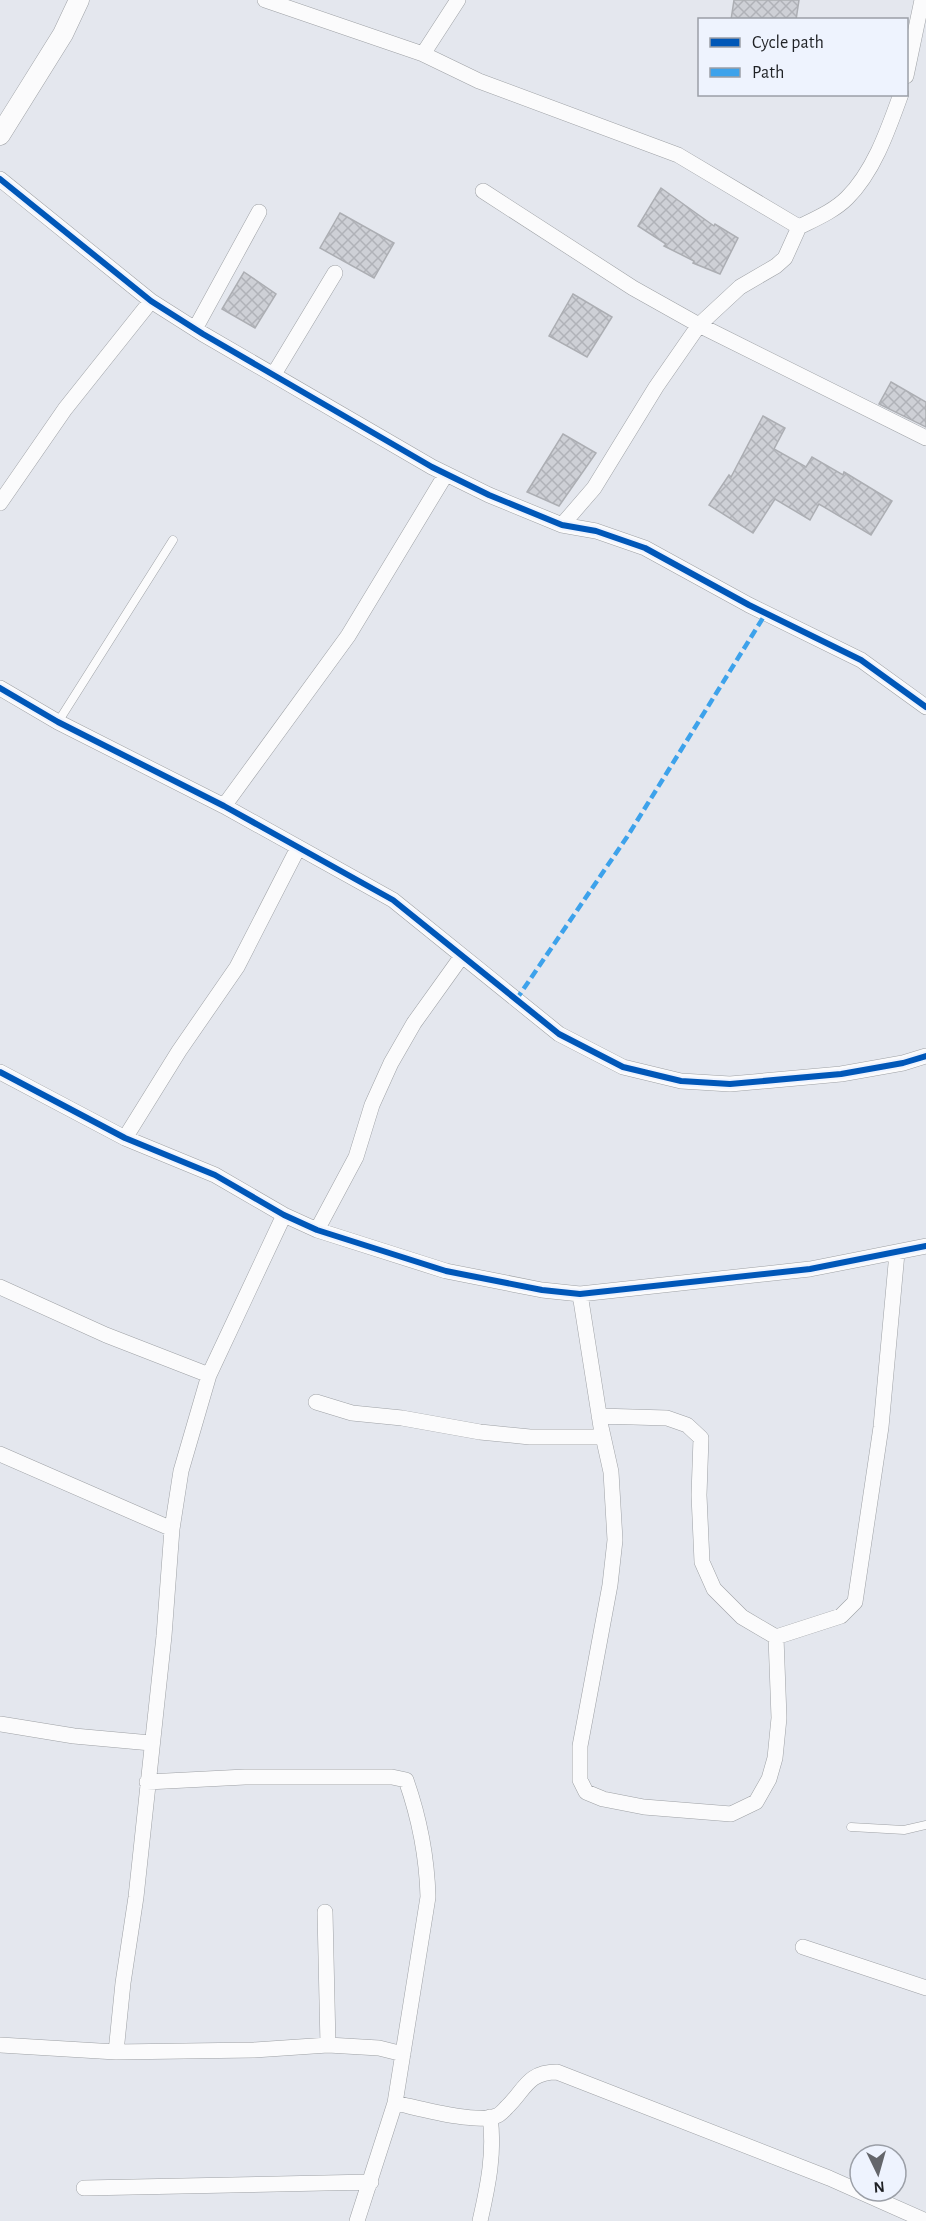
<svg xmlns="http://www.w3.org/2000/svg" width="926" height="2221" viewBox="0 0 926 2221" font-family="'Alegreya Sans',sans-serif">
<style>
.building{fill:url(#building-cross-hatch);stroke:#acaeb3;stroke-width:1.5}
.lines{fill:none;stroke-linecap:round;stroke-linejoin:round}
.service-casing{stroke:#9ea1a5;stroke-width:9}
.minor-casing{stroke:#9ea1a5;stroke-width:16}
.tertiary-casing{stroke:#9ea1a5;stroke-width:21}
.service{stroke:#fbfbfc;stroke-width:8}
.minor{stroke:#fbfbfc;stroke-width:15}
.tertiary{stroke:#fbfbfc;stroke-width:20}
.quiet{stroke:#3da2eb;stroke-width:4.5;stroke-dasharray:9 4.5;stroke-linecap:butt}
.cycleway-casing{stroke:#eef3fe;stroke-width:10}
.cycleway{stroke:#0057b8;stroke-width:6}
</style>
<defs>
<pattern id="building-cross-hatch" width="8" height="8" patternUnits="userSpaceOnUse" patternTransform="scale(1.5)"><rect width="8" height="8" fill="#ced0d6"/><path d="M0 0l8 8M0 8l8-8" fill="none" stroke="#b0b2b8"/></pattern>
</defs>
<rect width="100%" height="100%" fill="#e4e7ee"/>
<!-- building -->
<path class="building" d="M734 0H799L796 20H731Z
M661 188 714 226 715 224 738 238 720 274 693 263 694 261 664 246 666 244 638 226Z
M340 213 394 243 374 278 320 248Z
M244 272 276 294 255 328 222 309Z
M573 294 612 317 587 357 549 336Z
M891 382 926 402V427L879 404Z
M763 416 785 428 774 449 806 467 812 457 843 475 844 472 892 501 871 535 819 504 810 520 775 499 753 533 709 505 729 475 731 477Z
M563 434 596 453 559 506 527 492Z"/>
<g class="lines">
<!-- service casing -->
<g class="service-casing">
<path id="service" d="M58 722 173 540
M851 1827 904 1830 926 1825"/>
</g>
<!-- minor casing -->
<g class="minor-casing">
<path id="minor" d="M265 0 423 54 479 81 678 155 799 227
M423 54 458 0
M906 76 922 0
M0 179 151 301 203 334 432 467 489 495 562 525 596 531 645 548 749 605 861 660 926 707
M483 191 633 288 699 325 926 438
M195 329 259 212
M274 374 335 273
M0 503 65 409 151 301
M562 525 594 488 656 387 699 325 740 287 776 266 785 258 799 227C815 219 834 211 847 198 874 171 888 130 901 94
M0 688 58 722 224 806 393 900 559 1034 623 1067 681 1081 730 1084 841 1074 903 1063 926 1056
M224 806 348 636 446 474
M0 1072 125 1138 215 1175 284 1215 317 1230 446 1271 542 1290 580 1294 810 1269 926 1246
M125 1138 179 1051 237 967 298 848
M317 1230 356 1157 372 1105 391 1063 414 1023 462 956
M0 1287 106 1335 209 1375
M580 1294 601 1427 611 1472 615 1540 610 1585 580 1746V1780L586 1792 603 1799 644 1807 731 1814 756 1802 769 1779 775 1758 779 1718 776 1637
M316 1402 352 1413 402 1418 480 1432 530 1437H603
M599 1416 667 1418 687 1425 701 1438 699 1495 702 1562 714 1589 742 1617 776 1637 841 1616 855 1602 881 1427 897 1253
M0 1454 172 1529
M0 1724 74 1736 151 1743
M147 1782 245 1777H392L406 1780C419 1817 427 1858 428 1897L395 2103 357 2221
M325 1912 328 2045
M803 1947 926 1988
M0 2045 116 2052 254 2050 328 2045 379 2048 403 2054
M116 2052 123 1983 136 1897 164 1636 172 1529 181 1471 209 1375 284 1215
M395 2103C419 2108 475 2124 496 2116 500 2115 504 2110 507 2107 525 2090 527 2072 557 2072L829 2178 926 2221
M84 2188 371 2182
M480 2221C488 2186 495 2152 490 2117"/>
</g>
<!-- tertiary casing -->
<g class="tertiary-casing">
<path id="tertiary" d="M0 135 63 34 79 0"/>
</g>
<!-- service -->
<use href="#service" class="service"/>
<!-- minor -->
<use href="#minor" class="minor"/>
<!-- tertiary -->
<use href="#tertiary" class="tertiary"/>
<!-- quiet -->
<path class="quiet" d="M516 1000 627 837 766 613"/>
<!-- cycleway casing -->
<g class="cycleway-casing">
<path id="cycleway" d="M0 179 151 301 203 334 432 467 489 495 562 525 596 531 645 548 749 605 861 660 926 707
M0 688 58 722 224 806 393 900 559 1034 623 1067 681 1081 730 1084 841 1074 903 1063 926 1056
M0 1072 125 1138 215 1175 284 1215 317 1230 446 1271 542 1290 580 1294 810 1269 926 1246"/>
</g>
<!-- cycleway -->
<use href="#cycleway" class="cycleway"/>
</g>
<!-- legend -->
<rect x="698" y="18" width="210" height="78" fill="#eef3fe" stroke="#9b9fa7" stroke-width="1.5"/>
<rect x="710" y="38" width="30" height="9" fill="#0057b8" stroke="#9b9fa7" stroke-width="1.5"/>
<text x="752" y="48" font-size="18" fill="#1f2125">Cycle path</text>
<rect x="710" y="68" width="30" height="9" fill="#3da2eb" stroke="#9b9fa7" stroke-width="1.5"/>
<text x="752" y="78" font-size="18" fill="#1f2125">Path</text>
<!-- north arrow -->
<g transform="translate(878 2173) rotate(175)"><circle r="28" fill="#eef3fe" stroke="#9b9fa7" stroke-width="1.5"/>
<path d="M0-4.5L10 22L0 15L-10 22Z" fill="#64666b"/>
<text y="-9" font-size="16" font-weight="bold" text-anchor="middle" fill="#1f2125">N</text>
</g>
</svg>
